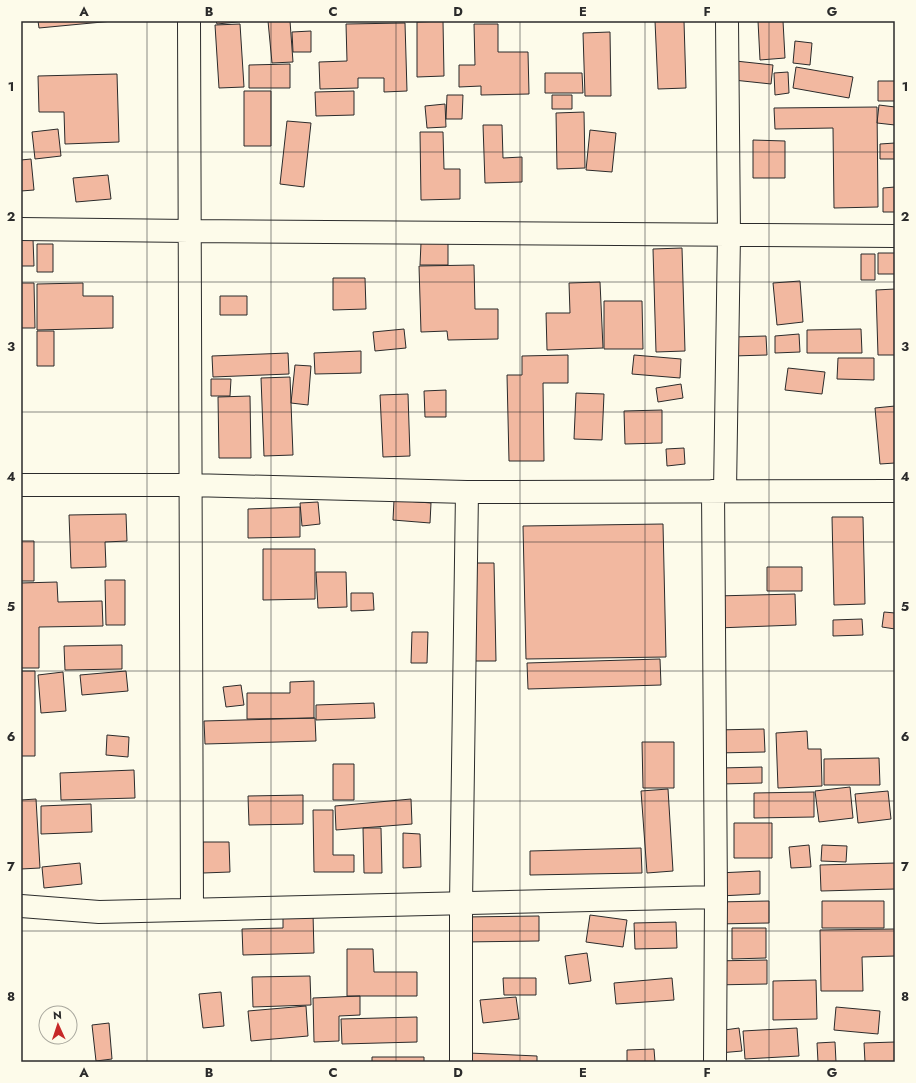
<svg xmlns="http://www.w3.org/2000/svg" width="916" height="1083" viewBox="0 0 916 1083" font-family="Jost,sans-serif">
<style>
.building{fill:#f2b8a0;stroke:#2b2b2b}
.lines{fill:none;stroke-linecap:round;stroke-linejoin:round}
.minor-casing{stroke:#2b2b2b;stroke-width:24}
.minor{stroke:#fdfbea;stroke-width:22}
.grid{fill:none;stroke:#2b2b2b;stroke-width:1;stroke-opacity:0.55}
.neatline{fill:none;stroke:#2b2b2b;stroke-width:1.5}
.grid-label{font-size:13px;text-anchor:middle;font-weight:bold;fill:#2b2b2b}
</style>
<rect width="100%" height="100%" fill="#fdfbea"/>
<!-- building -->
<path class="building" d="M38 21H113L39 28Z
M216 21H247L217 24Z
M268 21H290L293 62 272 63Z
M443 21 444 76 417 77V22Z
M655 21H684L686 88 658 89Z
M758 21H783L785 58 760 60Z
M405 23 407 91 384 92V78H358V88L320 89 319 62 347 61 346 24Z
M240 24 244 87 219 88 215 25Z
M474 24H498V52H528L529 94 481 95V86L459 87V65H475Z
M311 31V52H293L292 32Z
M610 32 611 96H585L583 33Z
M795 41 812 43 810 65 793 63Z
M726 60 773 65 771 84 724 79Z
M290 64V88H249V65Z
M796 67 853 77 849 98 793 88Z
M788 72 789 93 775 95 774 73Z
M545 73H582L583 93H545Z
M117 74 119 142 65 144 64 112H39L38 76Z
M878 81H895V101H878Z
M244 91H271V146H244Z
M354 91V115L316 116 315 92Z
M447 95H463L462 119H446Z
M552 95H572V109H552Z
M445 104 446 127 427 128 425 106Z
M879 105 895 107V125L877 123Z
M877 107 878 207 834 208 833 128 775 129 774 108Z
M584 112 585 168 557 169 556 113Z
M287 121 311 123 304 187 280 184Z
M483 125H502L503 158 522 157V182L485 183Z
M58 129 61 156 35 159 32 132Z
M590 130 616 133 612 172 586 170Z
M420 132H443L444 169H460V199L421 200Z
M753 140 785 141V178H753Z
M895 143V159H880V144Z
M31 159 34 190 21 191V160Z
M108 175 111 199 76 202 73 178Z
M895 187V212H883V188Z
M33 239 34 266H21V240Z
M448 242V265H420L421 243Z
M37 244H53V272H37Z
M682 248 685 351 656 352 653 249Z
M878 253H895V274H878Z
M861 254H875V280H861Z
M474 265 475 309H498V339L448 340 447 331 421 332 419 266Z
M333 278H365L366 309 333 310Z
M800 281 803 322 777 325 773 283Z
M600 282 603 348 547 350 546 313H570L569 283Z
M21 283H34L35 328H21Z
M83 283V296H113V328L37 330V284Z
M895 289V355H878L876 290Z
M220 296H247V315H220Z
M604 301H642L643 349H604Z
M404 329 406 348 375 351 373 332Z
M861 329 862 353H807V330Z
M37 331H54V366H37Z
M799 334 800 352 775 353V336Z
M766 336 767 355 733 356V337Z
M361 351V373L315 374 314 353Z
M288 353 289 374 213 377 212 356Z
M568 355V383H543L544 461H509L507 375H522V356Z
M634 355 681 359 680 378 632 374Z
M838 358H874V380L837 379Z
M295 365 311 366 308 405 291 403Z
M788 368 825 372 822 394 785 390Z
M290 377 293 455 264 456 261 378Z
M211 379H231L230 396H211Z
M681 384 683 398 658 402 656 388Z
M446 390V417H425L424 391Z
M576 393 604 394 602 440 574 439Z
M408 394 410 456 383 457 380 395Z
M250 396 251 458H219L218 397Z
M895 406V463L880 464 875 408Z
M662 410V443L625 444 624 411Z
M684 448 685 464 667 466 666 449Z
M394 500 431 503 430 523 393 520Z
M318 502 320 524 302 526 300 503Z
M300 507V537L248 538V509Z
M126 514 127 541 105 542 106 567 71 568 69 515Z
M832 517H863L865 604 834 605Z
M663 524 666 657 526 659 523 526Z
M21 541H34V581H21Z
M263 549H315V599L263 600Z
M469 563H494L496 661H471Z
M767 567H802V591H767Z
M316 572H346L347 607 318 608Z
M105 580H125V625H106Z
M57 582 58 602 102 601 103 626 39 627V668H21V583Z
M351 593H373L374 610 351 611Z
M795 594 796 625 717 628 716 596Z
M884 612 895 613V629L882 627Z
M862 619 863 635 833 636V620Z
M412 632H428L427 663H411Z
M122 645V669L65 670 64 646Z
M660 659 661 685 528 689 527 663Z
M21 671H35V756H21Z
M126 671 128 691 82 695 80 675Z
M63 672 66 711 41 713 38 675Z
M314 681V718L247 719V693H290V682Z
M241 685 244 705 226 707 223 687Z
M374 703 375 718 316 720V705Z
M315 718 316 741 205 744 204 721Z
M764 729 765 752 716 753 715 730Z
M807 731 808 749H821L822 786 778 788 776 733Z
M107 735 129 737 128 757 106 755Z
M642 742H674V788H643Z
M879 758 880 785H824V759Z
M333 764H354V800H333Z
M762 767V783L721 784V768Z
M134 770 135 798 61 800 60 773Z
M850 787 853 818 819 822 815 791Z
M668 789 673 871 647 873 641 791Z
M888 791 891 819 858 823 855 794Z
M814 792V817L754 818V793Z
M303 795V824L249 825 248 796Z
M36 799 40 868 21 869V800Z
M411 799 412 824 336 830 335 806Z
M91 804 92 832 41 834V806Z
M313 810H333V855H354V872H314Z
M734 823H772V858H734Z
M363 828H381L382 873H364Z
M403 833 420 834 421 867 403 868Z
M203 842H229L230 872 203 873Z
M809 845 811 867 791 868 789 847Z
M822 845 847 846 846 862 821 861Z
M641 848 642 873 530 875V851Z
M80 863 82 884 44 888 42 867Z
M895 863V889L821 891 820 865Z
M760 871V894L719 896 718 873Z
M769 901V923L717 924V902Z
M822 901H884V928H822Z
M313 913 314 953 243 955 242 929 283 928V914Z
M590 915 627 920 623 947 586 942Z
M539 916V941L463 942V917Z
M676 922 677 948 635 949 634 923Z
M732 928H766V958L732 959Z
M895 929V956L862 957 863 991H821L820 930Z
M347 949H373L374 972H417V996H347Z
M587 953 591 981 569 984 565 956Z
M767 960V984L712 985V961Z
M310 976 311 1005 253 1007 252 977Z
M503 978H536V995H504Z
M672 978 674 1000 616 1004 614 983Z
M816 980 817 1019 773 1020V981Z
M221 992 224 1026 203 1028 199 994Z
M360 996V1015L339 1016V1041L314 1042 313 998Z
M516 997 519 1019 483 1023 480 1000Z
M306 1006 308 1036 251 1041 248 1011Z
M836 1007 880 1011 878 1034 834 1030Z
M417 1017V1042L342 1044 341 1019Z
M109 1023 112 1059 96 1061 92 1025Z
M739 1028 742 1051 719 1053 717 1031Z
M797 1028 799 1056 745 1059 743 1031Z
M835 1042 836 1062H818L817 1043Z
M895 1042V1062H865L864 1043Z
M654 1049 655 1062H627V1050Z
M469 1053 537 1056V1062H469Z
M372 1057H424V1062H372Z"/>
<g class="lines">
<!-- minor casing -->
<g class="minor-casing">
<path id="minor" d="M189 21 192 909
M21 229 189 231 895 236
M21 485H190L467 492 895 491
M713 491 716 897 715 1062
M725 491 729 235 727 21
M21 906 99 912 716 897
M461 1062V903L467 492"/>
</g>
<!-- minor -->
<use href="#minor" class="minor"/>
</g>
<!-- grid -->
<path class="grid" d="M147 21V1062M271 21V1062M396 21V1062M520 21V1062M645 21V1062M769 21V1062M21 152H895M21 282H895M21 412H895M21 542H895M21 671H895M21 801H895M21 931H895"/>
<!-- border -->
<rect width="916" height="1083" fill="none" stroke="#fdfbea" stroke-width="44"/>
<!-- north arrow -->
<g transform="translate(58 1025) rotate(357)"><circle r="19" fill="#fdfbea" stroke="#a9a89e"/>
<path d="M0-3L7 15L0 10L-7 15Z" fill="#c62828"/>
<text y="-6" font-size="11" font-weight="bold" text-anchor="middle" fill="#2b2b2b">N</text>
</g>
<rect x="22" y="22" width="872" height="1039" class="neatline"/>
<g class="grid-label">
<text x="84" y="16">A</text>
<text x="209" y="16">B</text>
<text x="333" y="16">C</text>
<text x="458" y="16">D</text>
<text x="583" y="16">E</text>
<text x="707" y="16">F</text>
<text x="832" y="16">G</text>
<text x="11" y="91">1</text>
<text x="905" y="91">1</text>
<text x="11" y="221">2</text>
<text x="905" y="221">2</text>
<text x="11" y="351">3</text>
<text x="905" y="351">3</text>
<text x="11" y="481">4</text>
<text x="905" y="481">4</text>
<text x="11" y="611">5</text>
<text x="905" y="611">5</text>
<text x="11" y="741">6</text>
<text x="905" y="741">6</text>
<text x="11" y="871">7</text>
<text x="905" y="871">7</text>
<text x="11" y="1001">8</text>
<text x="905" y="1001">8</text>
<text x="84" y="1077">A</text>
<text x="209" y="1077">B</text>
<text x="333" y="1077">C</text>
<text x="458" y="1077">D</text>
<text x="583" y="1077">E</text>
<text x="707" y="1077">F</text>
<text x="832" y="1077">G</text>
</g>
</svg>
